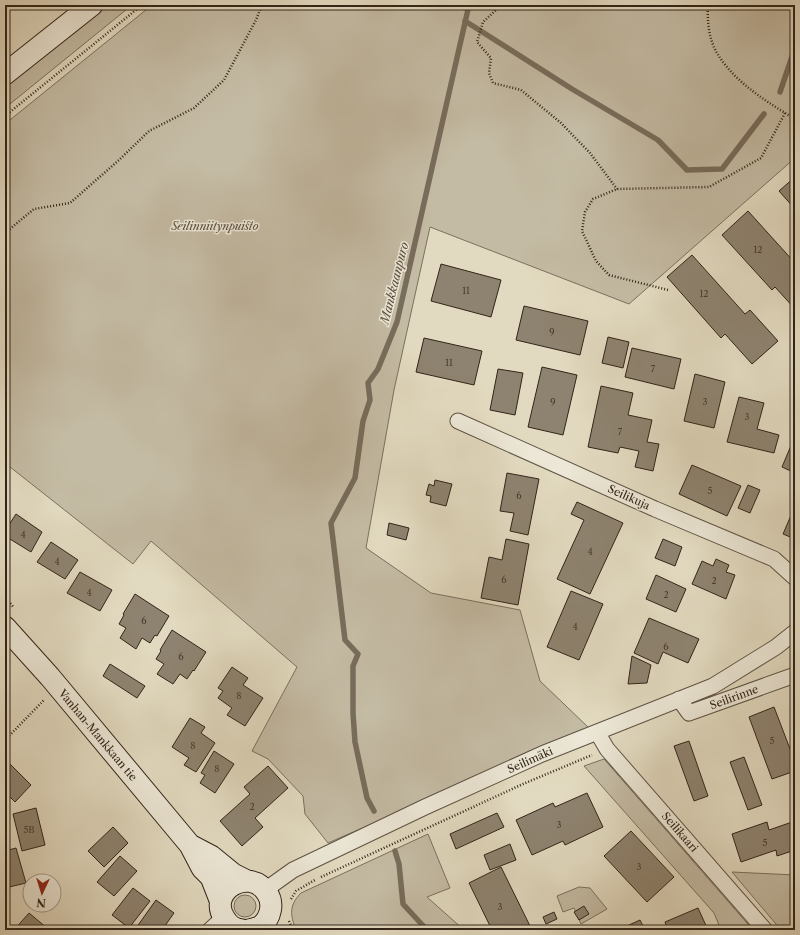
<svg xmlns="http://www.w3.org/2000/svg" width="800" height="935" viewBox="0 0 800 935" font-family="'Libre Caslon Text',serif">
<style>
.green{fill:#c4bba4;stroke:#7b705e}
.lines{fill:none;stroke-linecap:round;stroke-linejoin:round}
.stream{stroke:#786c5b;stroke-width:5.5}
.building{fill:#8e8370;stroke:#322419}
.street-casing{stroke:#5e5243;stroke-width:17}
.secondary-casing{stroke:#322419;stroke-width:23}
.path{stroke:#322419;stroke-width:2.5;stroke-dasharray:1 2;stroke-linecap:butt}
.street{stroke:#ece7d6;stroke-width:15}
.secondary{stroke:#ece7d6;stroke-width:21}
.labels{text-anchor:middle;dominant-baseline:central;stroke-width:3;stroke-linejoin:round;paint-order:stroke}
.number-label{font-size:9px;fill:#493c2f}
.park-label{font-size:11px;font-style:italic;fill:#564a3c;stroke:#ece7d6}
.street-label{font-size:11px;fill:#322419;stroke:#ece7d6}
.water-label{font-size:12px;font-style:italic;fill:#5b4e40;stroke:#ece7d6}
</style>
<rect width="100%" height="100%" fill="#e2dac0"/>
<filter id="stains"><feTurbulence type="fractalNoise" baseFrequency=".005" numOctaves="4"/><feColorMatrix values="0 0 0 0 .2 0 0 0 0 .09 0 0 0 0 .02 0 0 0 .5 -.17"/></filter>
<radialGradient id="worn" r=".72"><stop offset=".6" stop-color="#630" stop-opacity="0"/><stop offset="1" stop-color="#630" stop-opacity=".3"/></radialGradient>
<!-- green -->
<path class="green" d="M107 5H132L5 108V87Z
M152 5H795V158L629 304 430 227 394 390 366 548 431 593 520 610 540 681 590 729 328 843 305 814 303 796 268 759 252 751 297 667 151 541 133 564 5 463V124Z
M604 759 753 930H721L714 913 584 766Z
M428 834 450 888 427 897 464 930H296C290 915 289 905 301 893Z
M732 872 795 875V930H781Z
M579 887 590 888 607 909 581 924 574 908 563 912 557 896Z
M234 906a11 11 0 1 1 22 0a11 11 0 1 1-22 0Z"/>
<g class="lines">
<!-- stream -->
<path class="stream" d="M465 21 572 89 658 140 687 170 722 169 764 114
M780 92 795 48
M374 811 367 798 355 742 353 713V666L358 654 345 640 331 523 355 478 363 421 370 400 368 383 378 369 397 322 469 5
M395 851 399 864 403 904 427 930"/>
</g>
<!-- building -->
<path class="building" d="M795 177V209L779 191Z
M748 211 795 263V309L775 287 772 290 722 235Z
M692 255 745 314 750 310 778 341 752 364 725 334 721 338 667 277Z
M441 264 501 280 491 317 431 301Z
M524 306 588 321 580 355 516 340Z
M608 337 629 342 623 368 602 363Z
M424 338 482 351 474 385 416 372Z
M632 348 681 359 674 389 625 377Z
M542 367 577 375 563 435 528 427Z
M498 369 523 373 515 415 490 410Z
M695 374 725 382 714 428 684 421Z
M601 386 633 393 628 415 652 420 647 442 659 444 653 471 635 467 639 451 620 447 618 453 588 447Z
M739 397 764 403 757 429 779 435 774 453 727 442Z
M795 436V473L782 467Z
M692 465 741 486 727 516 679 494Z
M507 473 539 479 528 535 510 531 514 513 500 511Z
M435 480 452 484 446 506 430 502 431 496 426 495 429 484 434 486Z
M748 485 760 490 750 513 738 508Z
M577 502 623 523 590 594 557 579 584 520 571 514Z
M792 513 795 514V539L783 534Z
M16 514 42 532 31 552 5 536V531Z
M389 523 409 528 406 540 387 535Z
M506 539 529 544 518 605 481 598 489 557 502 560Z
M663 539 682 547 675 566 655 558Z
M51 542 78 560 65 579 37 562Z
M716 559 729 565 726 572 735 575 726 599 692 584 702 561 713 566Z
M80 572 112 590 100 611 67 593Z
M656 575 686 589 676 612 646 599Z
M571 591 603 604 579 660 547 647Z
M135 594 169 616 157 636 155 635 150 643 142 638 136 649 120 638 126 628 119 624 124 615 123 614Z
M649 618 699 639 688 663 663 652 658 664 634 653Z
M172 630 206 652 194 671 193 670 187 679 180 674 173 684 157 674 164 664 156 659 161 651 160 650Z
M632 656 651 665 647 683 628 684Z
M110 664 145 686 137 698 103 676Z
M232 667 248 678 243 685 263 698 245 726 227 715 232 708 218 698 223 691 218 688Z
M774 707 795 762V771L772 779 749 717Z
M190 718 205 727 201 733 215 743 196 772 184 765 189 758 172 747Z
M689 741 708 796 694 801 674 746Z
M214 751 234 764 215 793 200 783 205 775 201 773Z
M744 757 762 805 748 810 730 762Z
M6 760 31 785 15 802 5 792Z
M268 766 288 788 255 818 263 827 242 846 220 821 250 794 244 787Z
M587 793 603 827 565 845 563 841 532 855 516 820 553 803 555 807Z
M36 808 45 845 22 851 13 814Z
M497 813 504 827 456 849 450 834Z
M795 821V850L777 856 776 850 741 862 732 834 767 822 769 830Z
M113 827 128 843 104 867 88 851Z
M631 831 674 877 647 902 604 856Z
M510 844 516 860 490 870 484 855Z
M16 848 26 883 5 888V851Z
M120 856 137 871 114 896 97 882Z
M501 867 532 930H492L469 883Z
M133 888 150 901 129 928 112 915Z
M156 900 174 913 162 930H139L136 928Z
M584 906 589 914 579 920 574 912Z
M698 908 708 930H668L665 922Z
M554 912 557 919 546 924 543 917Z
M29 913 47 928 45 930H14Z
M640 920 645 930H618Z"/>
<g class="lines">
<!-- street casing -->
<g class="street-casing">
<path id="street" d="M458 421 655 509 774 559 795 578
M679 699 689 713 795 675
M597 732 607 749 765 930
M265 890 293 870 425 807 542 754 713 686 776 647 795 632
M210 930 223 918"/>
</g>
<!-- secondary casing -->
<g class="secondary-casing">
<path id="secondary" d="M5 74 92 5
M5 627 50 677 190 845 202 868 211 877 220 900
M190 845 211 856 233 874 245 880
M242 930C234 929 229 926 225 919 206 892 249 865 267 893 274 903 271 918 261 926 258 928 253 929 249 930"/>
</g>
<!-- path -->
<path class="path" d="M494 5 496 10 483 22 477 42 491 58 489 73 493 83 521 90 561 123 590 153 617 189
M708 5C707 21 709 40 717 53 734 82 767 102 795 119
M5 6 6 5
M5 116 142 5
M5 233 34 209 70 203 119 160 149 131 194 108 224 80 256 20 262 5
M668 290 609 275 596 261 582 231 585 212 593 199 617 189 709 187 761 158 785 113
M5 596 14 608
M5 740 44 700
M321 877 523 784 592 755
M291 899 296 891 315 880
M289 921 293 930"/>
<!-- street -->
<use href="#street" class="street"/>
<!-- secondary -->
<use href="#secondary" class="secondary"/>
</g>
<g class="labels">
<!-- number labels -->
<g class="number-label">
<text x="758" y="249">12</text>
<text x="466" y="290">11</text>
<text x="704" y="293">12</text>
<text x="552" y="331">9</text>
<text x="449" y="362">11</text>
<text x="653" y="368">7</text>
<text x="553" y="401">9</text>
<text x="705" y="401">3</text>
<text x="747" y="416">3</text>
<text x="620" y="431">7</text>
<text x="710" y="490">5</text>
<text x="519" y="495">6</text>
<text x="23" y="534">4</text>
<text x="590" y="551">4</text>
<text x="57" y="561">4</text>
<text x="504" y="579">6</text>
<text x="714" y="580">2</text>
<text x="89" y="592">4</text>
<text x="666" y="594">2</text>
<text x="144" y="620">6</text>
<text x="575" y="626">4</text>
<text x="666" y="646">6</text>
<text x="181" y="656">6</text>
<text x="239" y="695">8</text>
<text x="772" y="740">5</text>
<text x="193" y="745">8</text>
<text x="217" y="768">8</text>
<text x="252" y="806">2</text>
<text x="559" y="824">3</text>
<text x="29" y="829">5B</text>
<text x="765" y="842">5</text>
<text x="639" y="866">3</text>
<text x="500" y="906">3</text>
</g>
<!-- park labels -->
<g class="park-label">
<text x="215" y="226">Seilinniitynpuisto</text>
</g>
<!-- street labels -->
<g class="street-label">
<text transform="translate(629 497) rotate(24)">Seilikuja</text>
<text transform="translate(734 697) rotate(-20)">Seilirinne</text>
<text transform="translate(98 735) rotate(50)">Vanhan-Mankkaan tie</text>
<text transform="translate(530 760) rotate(-24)">Seilimäki</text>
<text transform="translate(680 832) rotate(49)">Seilikaari</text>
</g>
<!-- water labels -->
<g class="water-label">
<text transform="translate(394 283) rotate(-76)">Mankkaanpuro</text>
</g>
</g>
<!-- margin -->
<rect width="800" height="935" fill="none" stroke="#e2dac0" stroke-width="20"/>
<rect x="6" y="6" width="788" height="923" fill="none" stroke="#322419" stroke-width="2"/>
<rect x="10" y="10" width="780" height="915" fill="none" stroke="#322419"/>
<!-- north arrow -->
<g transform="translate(42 893) rotate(184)"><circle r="19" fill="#ece7d6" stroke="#a2998a"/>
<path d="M0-3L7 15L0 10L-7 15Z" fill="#8f2418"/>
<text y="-6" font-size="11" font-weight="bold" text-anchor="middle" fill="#322419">N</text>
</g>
<rect width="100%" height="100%" filter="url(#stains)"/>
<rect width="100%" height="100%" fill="url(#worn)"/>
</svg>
